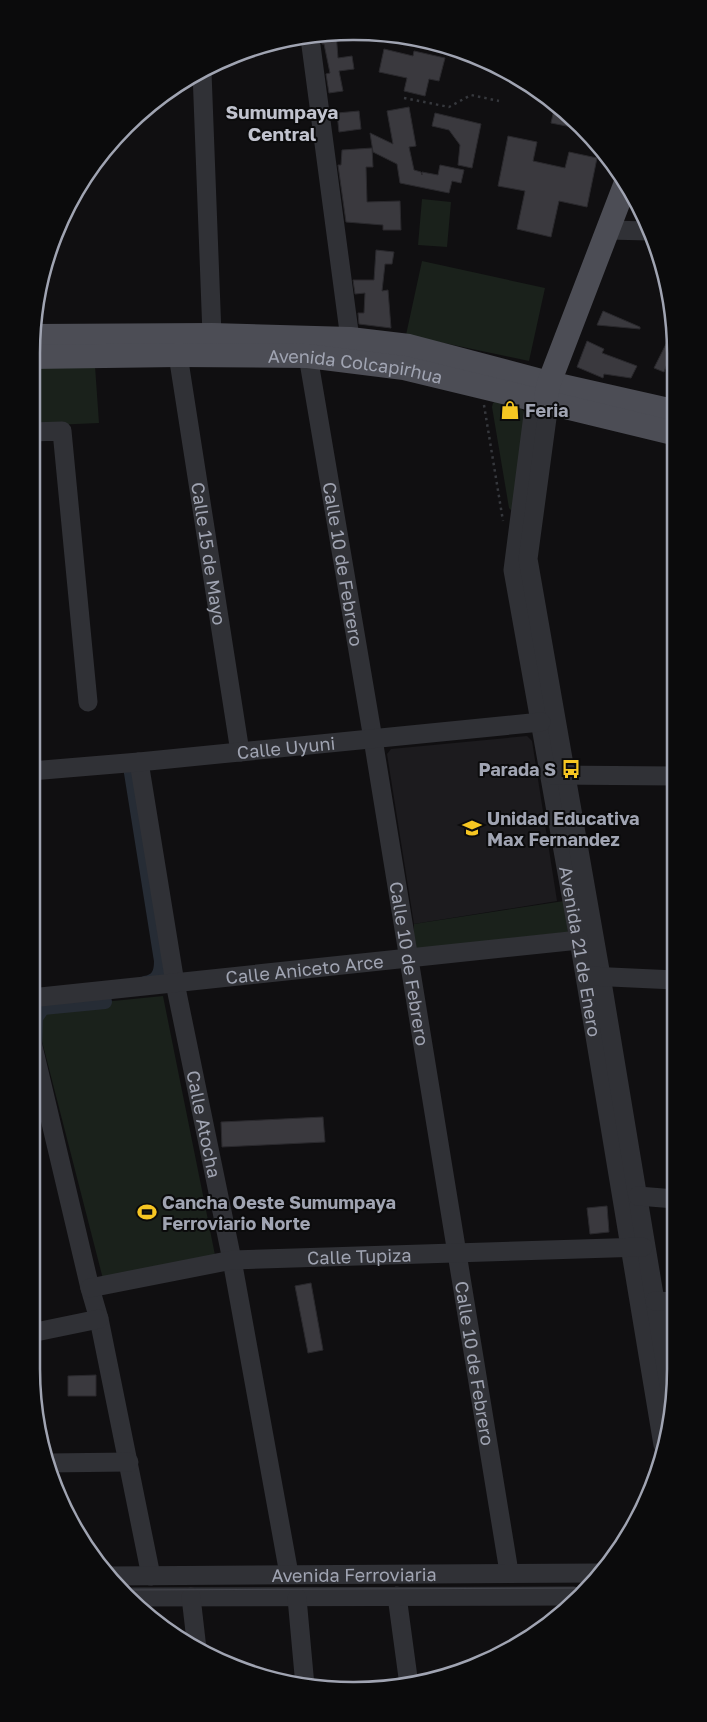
<svg xmlns="http://www.w3.org/2000/svg" width="707" height="1722" viewBox="0 0 707 1722" font-family="'Golos Text',sans-serif">
<style>
.built{fill:#1c1b1e}
.green{fill:#1a211b}
.lines{fill:none;stroke-linecap:round;stroke-linejoin:round}
.canal{stroke:#262c35;stroke-width:14}
.building{fill:#3a393e;stroke:#2a292d}
.path{stroke:#36383d;stroke-width:2.5;stroke-dasharray:2.5 4;stroke-linecap:butt}
.minor{stroke:#303136;stroke-width:19}
.major{stroke:#4c4d55;stroke-width:24}
.tram{stroke:#45464d;stroke-width:1}
.labels{text-anchor:middle;dominant-baseline:central;stroke-width:4;stroke-linejoin:round;paint-order:stroke}
.street-label{font-size:18px;fill:#a0a4b2;stroke:#0b0b0c}
.poi-label{font-size:18px;font-weight:bold;fill:#a0a4b2;stroke:#0b0b0c;text-anchor:start}
.neighbourhood-label{font-size:19px;font-weight:bold;fill:#c1c3ce;stroke:#0b0b0c}
.rim{fill:none;stroke:#a0a4b2;stroke-width:2.5}
</style>
<rect width="100%" height="100%" fill="#100f11"/>
<!-- built -->
<path class="built" d="M527 736 532 741 557 901 414 924 387 754 391 749Z"/>
<!-- green -->
<path class="green" d="M422 199 451 202 447 247 418 245Z
M422 261 545 288 529 361 406 335Z
M95 366 99 423 31 426V368Z
M497 400 519 407 526 413 512 511 509 508 492 407 493 403Z
M564 901 568 932 416 949 414 944V924Z
M163 996 215 1255 103 1279 36 1018 43 1008Z"/>
<g class="lines">
<!-- canal -->
<path class="canal" d="M131 773 161 961C161 973 158 981 145 983
M35 1049 36 1018 43 1008 105 1002"/>
</g>
<!-- building -->
<path class="building" d="M332 32H336L338 58 352 56 354 69 339 71 343 91 329 93 326 74 330 73 324 44H322L321 35Z
M384 49 413 56 414 51 445 58 439 81 429 79 425 96 404 91 407 78 379 72Z
M555 105 582 129 551 123Z
M409 107 416 146 409 147 414 170 421 172 422 175V172L438 175 440 165 464 170 461 183 452 181 449 193 400 183 397 164 373 152 370 133 393 144 387 111Z
M359 111 361 129 339 132 337 113Z
M435 113 481 124 472 168 458 165 460 145 449 130 432 126Z
M508 136 537 142 533 161 565 168 569 152 597 158 587 207 559 201 551 237 517 229 525 191 498 186Z
M372 148 373 167H366L367 202 400 201 401 230H383V225L346 222 338 165H341L342 150Z
M376 250 394 252 392 264H385L382 291 388 290 391 328 359 324 358 313H364L365 293 355 294 353 280H374Z
M603 311 640 327V329L597 325Z
M668 340 673 343V347L664 372 654 368Z
M587 341 604 349 602 353 637 366 631 378 604 374 603 378 577 367Z
M323 1117 325 1142 222 1147 221 1122Z
M607 1206 609 1232 590 1234 587 1208Z
M311 1283 323 1350 308 1353 295 1286Z
M96 1375V1396H68V1376Z"/>
<g class="lines">
<!-- path -->
<path class="path" d="M404 98 449 107 471 95 499 101
M484 405 503 521"/>
<!-- minor -->
<g class="minor">
<path d="M310 38 350 339"/>
<path d="M202 72 212 335"/>
<path d="M608 230 649 231"/>
<path id="s1" d="M178 355 240 752"/>
<path id="s2" d="M308 356 373 739 509 1572"/>
<path id="s3" d="M544 403 533 415 513 570 579 940 663 1445"/>
<path d="M544 403 547 418 528 559 601 976 671 1397"/>
<path d="M31 432 62 431 88 702"/>
<path id="s4" d="M139 762 175 983 232 1260 289 1574"/>
<path id="s5" d="M31 771 139 762 541 722"/>
<path d="M553 775 674 776"/>
<path d="M589 976 675 980"/>
<path id="s6" d="M31 998 579 940"/>
<path d="M31 1038 90 1288 99 1319 151 1576"/>
<path d="M638 1196 675 1199"/>
<path id="s7" d="M90 1288 232 1260 643 1247"/>
<path d="M655 1301 676 1302"/>
<path d="M31 1333 99 1319"/>
<path d="M47 1463 129 1462"/>
<path id="s8" d="M108 1576 600 1573"/>
<path d="M397 1596 409 1685"/>
<path d="M131 1597 574 1596"/>
<path d="M191 1597 197 1649"/>
<path d="M297 1598 305 1686"/>
</g>
<!-- major -->
<g class="major">
<path d="M34 336 212 335 350 339 409 346 549 383 673 411"/>
<path id="s9" d="M31 357 178 355 308 356 404 368 673 433"/>
<path d="M546 397 549 383 625 185"/>
</g>
<!-- tram -->
<path class="tram" d="M122 1590 583 1588"/>
</g>
<!-- icons -->
<defs>
<g id="shop-bare" transform="scale(1.5)"><path d="M-5-2.5h2.3a2.7 3.5 0 0 1 5.4 0H5L5.5 6h-11ZM-1.5-2.5h3a1.5 2.3 0 0 0-3 0Z" fill="#f6c622" stroke="#0b0b0c" stroke-width="2.5" paint-order="stroke"/></g>
<g id="bus-bare" transform="scale(1.5)"><path d="M-5-6H5V4H4V6H2V4H-2V6H-4V4H-5ZM-3.5-4V0h7V-4ZM-3.5 1.2v1.5H-2V1.2ZM2 1.2v1.5H3.5V1.2Z" fill="#f6c622" stroke="#0b0b0c" stroke-width="2.5" paint-order="stroke"/></g>
<g id="school-bare" transform="scale(1.5)"><path d="M0-5L7-2L0 1L-7-2ZM-4 1L0 2.5L4 1V4Q0 6-4 4Z" fill="#f6c622" stroke="#0b0b0c" stroke-width="2.5" paint-order="stroke"/></g>
<g id="stadium-bare" transform="scale(1.5)"><path d="M0-5a6.5 5 0 1 0 0 10a6.5 5 0 1 0 0-10ZM-3.5-1.8h7v3.6h-7Z" fill="#f6c622" stroke="#0b0b0c" stroke-width="2.5" paint-order="stroke"/></g>
</defs>
<g fill-rule="evenodd">
<use href="#shop-bare" x="510" y="410"/>
<use href="#bus-bare" x="571" y="769"/>
<use href="#school-bare" x="472" y="828"/>
<use href="#stadium-bare" x="147" y="1212"/>
</g>
<g class="labels">
<!-- street labels -->
<g class="street-label">
<text stroke="none"><textPath href="#s9" startOffset="325">Avenida Colcapirhua</textPath></text>
<text stroke="none"><textPath href="#s1" startOffset="201">Calle 15 de Mayo</textPath></text>
<text stroke="none"><textPath href="#s2" startOffset="211">Calle 10 de Febrero</textPath></text>
<text stroke="none"><textPath href="#s5" startOffset="256">Calle Uyuni</textPath></text>
<text stroke="none"><textPath href="#s3" startOffset="560">Avenida 21 de Enero</textPath></text>
<text stroke="none"><textPath href="#s2" startOffset="616">Calle 10 de Febrero</textPath></text>
<text stroke="none"><textPath href="#s6" startOffset="275">Calle Aniceto Arce</textPath></text>
<text stroke="none"><textPath href="#s4" startOffset="368">Calle Atocha</textPath></text>
<text stroke="none"><textPath href="#s7" startOffset="272">Calle Tupiza</textPath></text>
<text stroke="none"><textPath href="#s2" startOffset="1021">Calle 10 de Febrero</textPath></text>
<text stroke="none"><textPath href="#s8" startOffset="246">Avenida Ferroviaria</textPath></text>
</g>
<!-- poi labels -->
<g class="poi-label">
<text x="525" y="410">Feria</text>
<text x="556" y="769" text-anchor="end">Parada S</text>
<text x="487" y="818">Unidad Educativa<tspan x="487" dy="21">Max Fernandez</tspan></text>
<text x="162" y="1202">Cancha Oeste Sumumpaya<tspan x="162" dy="21">Ferroviario Norte</tspan></text>
</g>
<!-- neighbourhood labels -->
<g class="neighbourhood-label">
<text x="282" y="111">Sumumpaya<tspan x="282" dy="22">Central</tspan></text>
</g>
</g>
<!-- crop -->
<path d="M0 0H707V1722H0ZM353 40H354A313 313 0 0 1 667 353V1369A313 313 0 0 1 354 1682H353A313 313 0 0 1 40 1369V353A313 313 0 0 1 353 40Z" fill="#0b0b0c" fill-rule="evenodd"/>
<path class="rim" d="M353 40H354A313 313 0 0 1 667 353V1369A313 313 0 0 1 354 1682H353A313 313 0 0 1 40 1369V353A313 313 0 0 1 353 40Z"/>
</svg>
